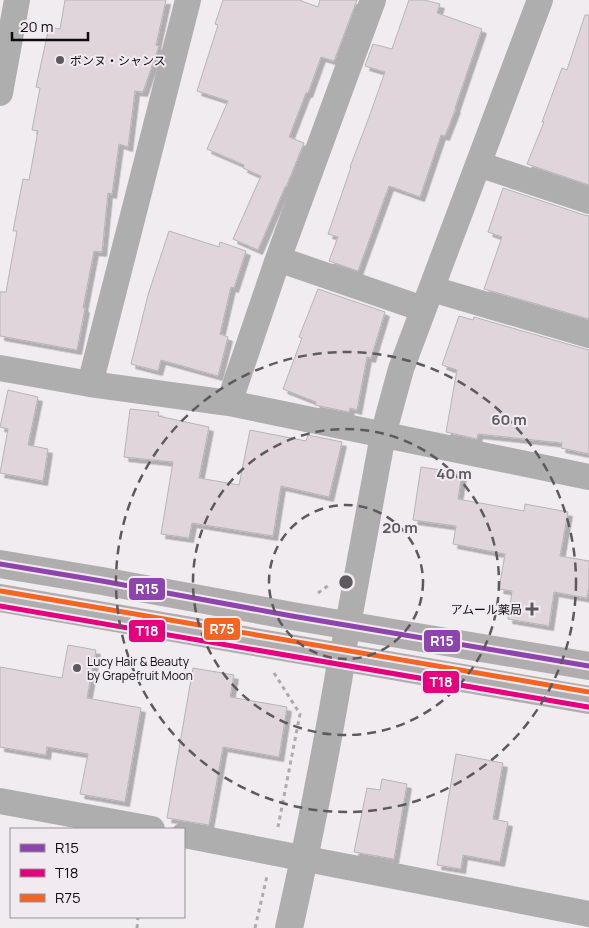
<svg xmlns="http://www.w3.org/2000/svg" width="589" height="928" viewBox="0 0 589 928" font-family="Manrope,'Noto Sans JP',sans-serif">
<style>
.building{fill:#e0d5db;stroke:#b7b4b6;filter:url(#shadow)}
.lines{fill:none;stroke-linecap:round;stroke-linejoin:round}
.path{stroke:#adabab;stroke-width:3;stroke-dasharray:4 4;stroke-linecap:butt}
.minor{stroke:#afaeae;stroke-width:26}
.tertiary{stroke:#afaeae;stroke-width:28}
.secondary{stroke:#afadad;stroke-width:28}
.bus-1-casing{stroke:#f2eaf1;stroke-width:9}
.bus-2-casing{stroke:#f2eaf1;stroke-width:9}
.bus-3-casing{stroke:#f2eaf1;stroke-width:9}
.bus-1{stroke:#8e44ad;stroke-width:5}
.bus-2{stroke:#e5007d;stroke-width:5}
.bus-3{stroke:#f26522;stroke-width:5}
.ring{fill:none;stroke:#5d5a5d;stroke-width:2.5;stroke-dasharray:9 6}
.poi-dot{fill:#5d5a5d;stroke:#f2eaf1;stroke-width:2}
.labels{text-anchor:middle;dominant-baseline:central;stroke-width:4;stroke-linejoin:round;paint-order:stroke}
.poi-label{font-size:12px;fill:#0e0b0e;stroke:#f2eaf1;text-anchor:start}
.centre{fill:#5d5a5d;stroke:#f2eaf1;stroke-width:2.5}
.ring-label{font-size:15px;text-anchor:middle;font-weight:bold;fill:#5d5a5d;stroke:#f2eaf1;stroke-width:4;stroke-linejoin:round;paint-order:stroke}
.line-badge{stroke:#f2eaf1;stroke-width:2}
.badge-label{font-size:14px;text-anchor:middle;font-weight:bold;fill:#fff}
</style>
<defs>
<filter id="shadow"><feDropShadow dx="4.5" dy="4.5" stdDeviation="0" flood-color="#0004"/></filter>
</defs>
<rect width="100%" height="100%" fill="#f0ecf0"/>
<!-- building -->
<path class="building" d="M65 0H166L156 45 159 46 143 92 135 91 128 147 119 144 112 194 108 193 102 252 94 251 83 308H85L77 350 0 336V292H6L17 231H13L23 179 29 180 38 131 32 130 40 88 36 87 49 27 60 29Z
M223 0H299L318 7 320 0H357L334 61 321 57 308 93H306L289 137 304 143 286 187H285L258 250 233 239 261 176 243 168 244 165 207 149 228 101 197 91 218 25 215 24Z
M409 0H424L440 4 437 13 482 29 455 108H456L445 136 441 135 420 197 389 186 358 271 329 261 338 237 328 234 351 167H350L368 120 385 72 365 66 373 44 392 49Z
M585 15H589V185L527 164 544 122H542L562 68 567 70Z
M503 188 584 215 589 216V319L484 289 502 237 488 232Z
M169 231 219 247 220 242 246 251 234 288 231 287 220 334 228 337 218 376 161 360 158 371 131 364 148 295Z
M318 289 385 312 371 358 367 357 357 410 350 408 349 412 315 405 316 402 283 389 302 338 299 337Z
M459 316 473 320 474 317 585 349 589 350V454L561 448 562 443 478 434 477 439 446 432 457 370 442 365Z
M8 390 38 397 28 445 48 449 43 481 0 473 8 429 0 427Z
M130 409 159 412 158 416 209 427 199 478 239 485 250 430 306 441 308 435 342 442 329 497 281 486 273 536 192 523 189 538 161 534 173 462 124 457Z
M421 467 462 473 458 499 524 511 525 504 568 512 560 556 589 561V586L587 598 554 592 549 626 508 619 512 591 499 589 505 554 453 544 456 526 413 520Z
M68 645 96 650 87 698 141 708 125 802 80 794 88 754 47 747 46 755 0 747V667L62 678Z
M193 668 234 675 230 697 287 707 279 757 223 747 209 825 167 818Z
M456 754 503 763 493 819 508 822 500 862 463 855 461 869 437 865Z
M382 779 407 784 394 859 354 852 367 788 380 790Z"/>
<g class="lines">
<!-- path -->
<path class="path" d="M318 593 329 585
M274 673 300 714 278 827
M137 928 138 917
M255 928 267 876"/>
<!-- minor -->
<path class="minor" d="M0 93 17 0
M478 164 589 201
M278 259 423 309
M432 289 589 335
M0 368 90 384 229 403 589 477
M90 384 188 0
M229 403 278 259 373 0
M342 657 383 435 401 369 540 0
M0 801 152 829
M184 835 589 914"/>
<!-- tertiary -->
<path class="tertiary" d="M289 928C309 838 327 748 342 657"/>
<!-- secondary -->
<path class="secondary" d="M0 564 102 581 292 616 589 666
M0 598 589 700"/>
<!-- bus-1 casing -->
<g class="bus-1-casing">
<path id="bus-1" d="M0 564 102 581 292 616 589 666"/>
</g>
<!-- bus-2 casing -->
<g class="bus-2-casing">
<path id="bus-2" d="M0 606 588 707"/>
</g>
<!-- bus-3 casing -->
<g class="bus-3-casing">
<path id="bus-3" d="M1 591 589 692"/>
</g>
<!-- bus-1 -->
<use href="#bus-1" class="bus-1"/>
<!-- bus-2 -->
<use href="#bus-2" class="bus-2"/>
<!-- bus-3 -->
<use href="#bus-3" class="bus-3"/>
</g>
<!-- distance rings -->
<g class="ring">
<circle cx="346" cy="582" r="77"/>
<circle cx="346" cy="582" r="153"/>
<circle cx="346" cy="582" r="230"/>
</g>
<!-- markers -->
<g class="poi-dot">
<circle cx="60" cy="60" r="5"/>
<path d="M529.5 601.5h5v5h5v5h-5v5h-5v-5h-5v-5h5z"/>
<circle cx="77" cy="668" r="5"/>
</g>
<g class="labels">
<!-- poi labels -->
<g class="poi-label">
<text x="70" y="60">ボンヌ・シャンス</text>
<text x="522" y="609" text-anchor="end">アムール薬局</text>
<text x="87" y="661">Lucy Hair &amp; Beauty<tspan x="87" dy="14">by Grapefruit Moon</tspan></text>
</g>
</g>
<circle cx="346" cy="582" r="8" class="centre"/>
<g class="ring-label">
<text x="509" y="425">60 m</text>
<text x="454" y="479">40 m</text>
<text x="400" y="533">20 m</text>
</g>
<g class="line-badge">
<rect x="128" y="577" width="38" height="24" rx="5" fill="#8e44ad"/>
<rect x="203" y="617" width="38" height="24" rx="5" fill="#f26522"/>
<rect x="128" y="619" width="38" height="24" rx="5" fill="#e5007d"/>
<rect x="423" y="629" width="38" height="24" rx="5" fill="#8e44ad"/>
<rect x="422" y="670" width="38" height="24" rx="5" fill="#e5007d"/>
</g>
<g class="badge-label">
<text x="147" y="594">R15</text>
<text x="222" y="634">R75</text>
<text x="147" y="636">T18</text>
<text x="442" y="646">R15</text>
<text x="441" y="687">T18</text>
</g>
<!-- legend -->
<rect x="10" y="828" width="175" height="90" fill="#f2eaf1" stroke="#979196"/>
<rect x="20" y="844" width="25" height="8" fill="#8e44ad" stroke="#979196"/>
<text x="55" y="853" font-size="15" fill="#0e0b0e">R15</text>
<rect x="20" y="869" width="25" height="8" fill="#e5007d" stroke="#979196"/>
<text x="55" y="878" font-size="15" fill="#0e0b0e">T18</text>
<rect x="20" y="894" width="25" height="8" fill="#f26522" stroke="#979196"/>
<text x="55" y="903" font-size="15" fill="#0e0b0e">R75</text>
<!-- scale -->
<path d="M12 32v8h76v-8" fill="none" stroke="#0e0b0e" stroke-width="2.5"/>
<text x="20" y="32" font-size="15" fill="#0e0b0e" stroke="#f2eaf1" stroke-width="4" paint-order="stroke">20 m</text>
</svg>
